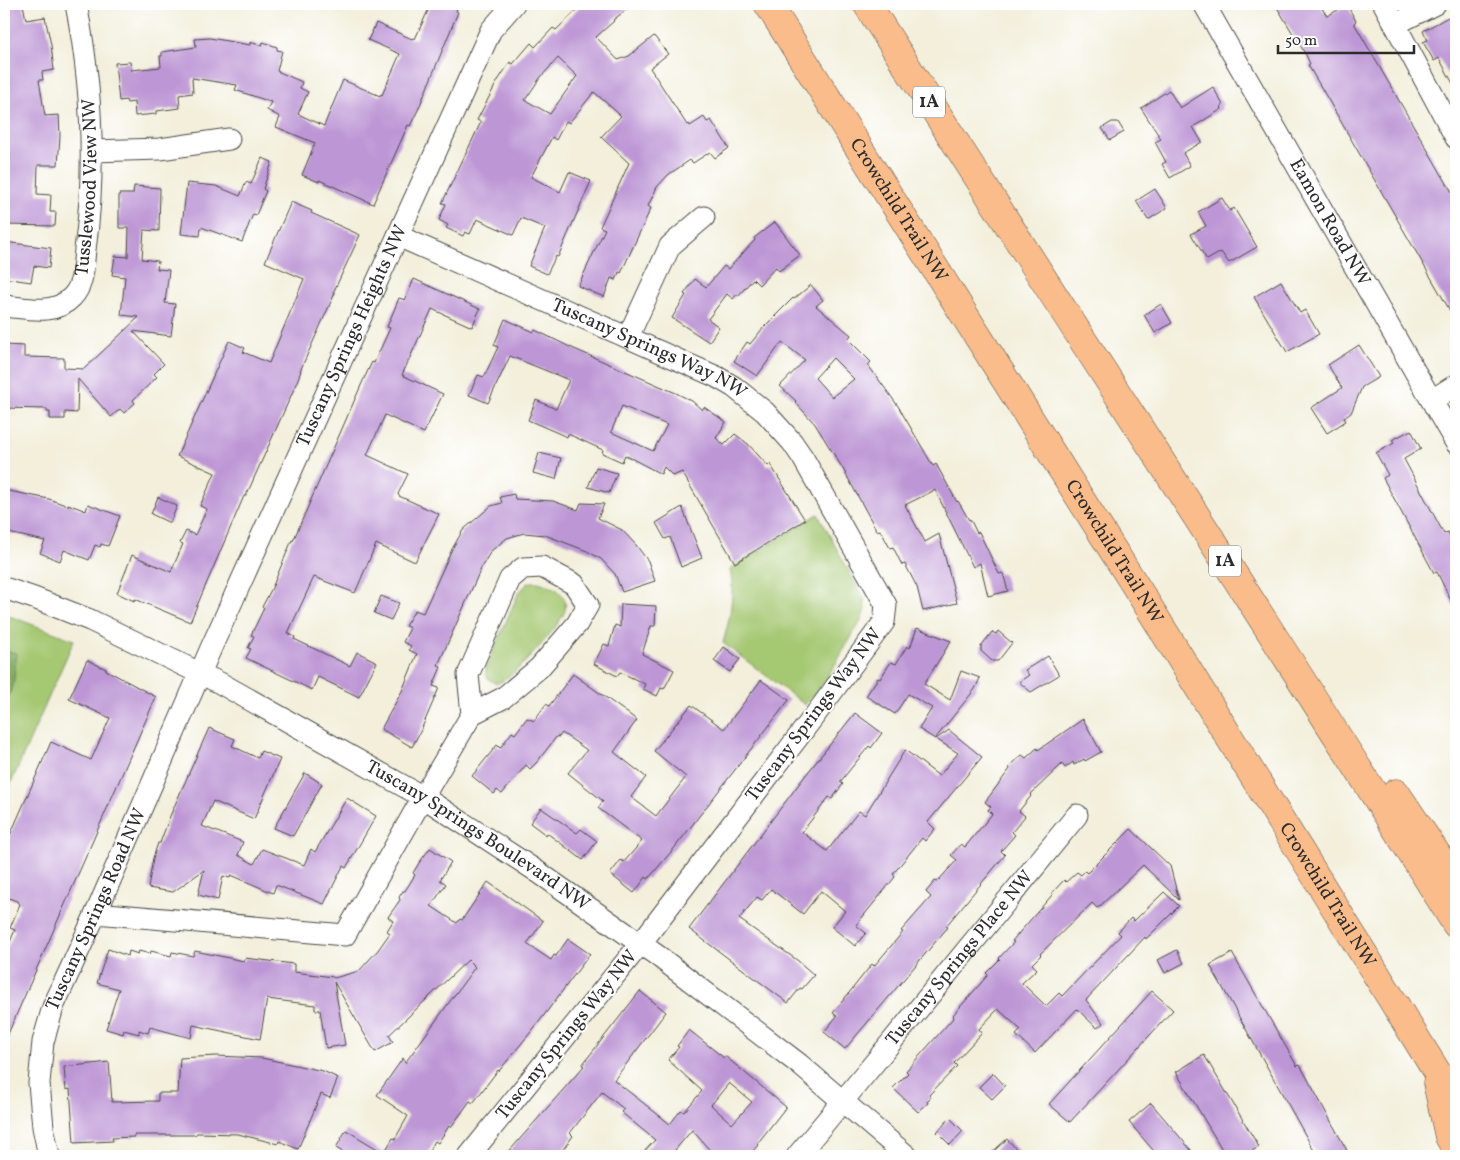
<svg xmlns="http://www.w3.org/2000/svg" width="1460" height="1160" viewBox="0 0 1460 1160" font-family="Vollkorn,serif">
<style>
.green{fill:#a5c872;stroke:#687a4e}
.forest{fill:#84ac64;stroke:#586c48}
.building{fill:#bd97d5;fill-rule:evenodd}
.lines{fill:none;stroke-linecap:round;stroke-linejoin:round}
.street-casing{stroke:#494845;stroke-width:23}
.highway-casing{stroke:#494845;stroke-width:29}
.street{stroke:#fff;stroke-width:21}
.highway{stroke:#f9bc8a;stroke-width:28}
.labels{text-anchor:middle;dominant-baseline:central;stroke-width:4;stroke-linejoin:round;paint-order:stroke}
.shield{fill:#fff;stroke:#6b6b6b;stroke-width:1}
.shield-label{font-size:18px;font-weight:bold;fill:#2b2b2b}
.street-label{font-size:19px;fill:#2b2b2b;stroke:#fff}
</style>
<rect width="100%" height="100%" fill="#fff"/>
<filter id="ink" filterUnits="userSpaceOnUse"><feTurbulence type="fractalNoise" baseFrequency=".02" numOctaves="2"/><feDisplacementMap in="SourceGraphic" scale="10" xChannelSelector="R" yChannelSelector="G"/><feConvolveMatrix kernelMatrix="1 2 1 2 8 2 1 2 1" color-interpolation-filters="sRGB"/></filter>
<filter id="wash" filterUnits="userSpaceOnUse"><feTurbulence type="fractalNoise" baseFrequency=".0096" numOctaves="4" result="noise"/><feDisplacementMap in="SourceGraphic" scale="20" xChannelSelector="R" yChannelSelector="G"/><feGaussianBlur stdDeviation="1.12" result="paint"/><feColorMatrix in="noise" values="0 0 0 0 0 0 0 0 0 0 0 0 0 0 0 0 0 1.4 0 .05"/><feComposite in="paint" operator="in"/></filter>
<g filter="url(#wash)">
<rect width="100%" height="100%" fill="#f3efdb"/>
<!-- green -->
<path class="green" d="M818 514 864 599 865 609 861 621 827 678 805 705 723 643C730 618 735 595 730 569Z
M532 582C540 581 546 585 554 588 562 592 567 601 565 610 562 624 516 675 502 681 499 683 498 683 495 683 487 679 485 675 486 667L519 592 527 584Z
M4 614 74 640 4 799Z
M863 1149 875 1156H837L843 1152Z"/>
<!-- forest -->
<path class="forest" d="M4 651 17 653 13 686 4 705Z"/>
<g id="blocks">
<!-- building -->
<path class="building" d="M23 4 26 20 45 17 51 45 54 70 42 72 43 80H39L45 116 59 115 60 136 58 165H38L37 194 51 195 50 212H56L55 226 4 225V7Z
M431 4H459L456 11 458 12 418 110 410 126 408 125 373 204 319 180V182L302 175 315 143 276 127 280 117 267 110 271 102 235 90 237 85 192 78 193 93 179 95 180 108 156 111V114L135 116 134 102 127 103 126 100 119 101 115 63 130 62 131 70 161 67 160 56H162V52L196 47 195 39 210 38 250 45V42L262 46 263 42 277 47V50L282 51 277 71 302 82 300 88 308 92 298 114 324 126 343 80 380 96 381 94 382 95 400 54 368 40 376 23 412 39V38L415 39Z
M583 4H634L613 20 614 21 596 37 618 60 629 56 654 36 668 54 650 68 687 125 689 124 690 126 704 117 707 122 711 120 729 148 715 158 710 152 693 163 690 160 668 175 657 187 648 206 651 208 621 273 619 272 616 280 611 278 604 297 578 286 605 229 600 227 629 163 601 137 621 116 594 92 569 123 566 121 556 140 552 137 531 177 560 192 569 172 591 181 558 257 556 256 547 274 529 266 545 228 521 218 513 235 477 219 470 234 465 232 463 236 446 228 448 225 439 220 446 204 442 203 481 122 477 120 497 82 510 62 513 64 531 43 535 47 553 28 556 30ZM558 58 577 76 550 114 525 100 540 78Z
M1275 4H1319L1327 16 1347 5 1356 21 1354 23 1456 199V321L1329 101 1308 65 1310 64 1306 55Z
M1456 16V89L1439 58 1434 61 1423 42 1428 40 1423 31 1448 17 1450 19Z
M1213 87 1223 105 1221 106 1222 109 1193 127 1202 142 1183 153 1190 166 1170 178 1162 164 1166 162 1155 142 1161 139 1141 108 1169 90 1180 108Z
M1112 122H1118L1124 132 1110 140 1102 128Z
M262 158 272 162 263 189 266 191 256 215 253 214 242 242 201 227 200 236 181 234 187 183 216 186 240 196 246 182 251 184Z
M134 186 160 188 159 231 144 230 142 259 158 261 157 269 169 270 165 303 175 304 171 336 133 331 164 364 154 374 157 377 133 400 135 403 124 413 120 409 111 417 78 379 77 413 65 412V419H50V412H47V409L4 408V345L24 346V357L64 358V368L84 369 139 317 121 315 125 277 112 275 115 256 128 257 129 228H119V194H133Z
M1155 189 1167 208 1148 220 1136 201Z
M1222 198 1230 211 1234 208 1257 247 1229 263 1221 252 1207 260 1191 234 1206 226 1198 212Z
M291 202 312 211 311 213 360 235 333 293H335L300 371H301L294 389 246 496H244L190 622 135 599 134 601 117 593 132 555 171 572 183 544 180 543 186 531 195 535 207 509 200 506 215 473 177 456 229 341 245 348 243 352 269 363 304 279 265 262Z
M775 222 800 255 779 271 776 267 759 285 753 279 738 296 737 294 733 299 727 294 708 319 719 327 709 342 672 318 686 295 684 294 695 279 706 287 724 266 728 269 755 240 754 238Z
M4 242 51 248 49 268 34 266 31 282 4 278Z
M414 279 480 309 472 327 432 309 402 375 443 394 424 433 385 415 367 455 408 474 398 494 399 496 439 514 415 562 376 544 355 593 314 577 288 633 295 637 294 639 350 666 357 652 377 662 359 697 318 677 312 690 246 658 251 649 248 648 254 636 251 635 264 608 262 607 272 588 292 540 293 541 362 383 372 362 374 363 390 328 387 327 399 298 405 300Z
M1281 281 1300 313 1305 310 1319 334 1287 352 1254 297Z
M811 285 823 300 816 306 851 335 848 339 871 362 868 365 898 406 933 466 936 464 957 502 958 501 969 520 970 519 977 533 979 532 999 574 1003 573 1008 591 988 596 980 563 973 567 935 490 905 505 925 542 939 534 957 603 923 611 917 587 905 564 902 565 893 547 890 548 880 530 877 531 843 469 815 424 795 402 796 401 780 386 805 360 782 342 757 376 734 361 747 342 750 344 764 327 793 298 794 299ZM833 358 854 379 832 397 815 378Z
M1161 304 1172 323 1155 333 1144 315Z
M505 319 534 332 535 330 572 348 676 393 692 401 702 410 704 407 726 422 716 438 724 445 735 434 748 444 768 466 770 464 805 520 735 563 682 472 673 476 664 467 661 474 625 455 622 462 602 453 603 450 568 434 567 437 528 420 536 400 556 409 569 380 510 356 488 403 469 395 478 375 484 377 498 347 494 345ZM622 406 667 425 653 451 611 432Z
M1359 345 1379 377 1362 387 1351 413 1344 418 1346 421 1327 433 1311 408 1342 388 1328 365Z
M1411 430 1421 449 1404 459 1444 534 1448 532 1456 548V611L1437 572 1434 573 1383 478 1388 475 1376 453 1394 443 1392 440Z
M539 453 561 458 556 479 533 473Z
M596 467 617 473 609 493 588 487Z
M4 490 49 499 68 506V504L86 511 88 504 120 516 108 546 101 544 100 547 95 545 89 560 64 550 60 561 40 553 45 541 4 532Z
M514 494 515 499 553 501 578 510 581 503 604 504 598 518 622 530 636 545 648 561 655 581 622 592 615 574 601 559 587 551 545 535 524 533 507 538 491 551 482 566 438 665 441 667 433 686 439 688 421 730 412 747 381 729 402 691 417 654 409 650 411 646 403 642 410 628 405 626 415 610 423 613 452 549 463 530 491 506 502 503 500 497Z
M158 497 177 506 170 523 151 514Z
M682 507 702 558 681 567 670 537 665 539 656 523Z
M381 596 399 603 391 620 374 613Z
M621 604 656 606 655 626H651L642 654 674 670 664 689 661 688 657 696 643 689 645 684 620 672 617 676 594 664 604 644 609 646 615 625 620 627Z
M917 628 951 641 924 684 950 700 961 671 980 678 975 689 935 739 919 729 932 708 908 694 895 714 866 696 878 678 880 679 891 662 896 664 907 646 910 648Z
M998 631 1012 643 998 661H992L981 651V646L992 632 996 634Z
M724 647 740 659 730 672 714 661Z
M1048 656 1059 675 1031 692 1019 682 1029 675 1025 670Z
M87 660 106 669V670L156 697 4 1043V956L15 930 10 928 20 904 18 903 19 902 4 896V849L51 742 91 760 110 718 69 699Z
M573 674 637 720 614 752 646 777 631 797 656 816 686 777 654 751 691 705 724 729 761 680 789 700 676 846 648 879 646 877 634 893 610 874 621 860 624 862 642 841 598 808 603 801 568 773 587 750 562 733 559 737 557 736 537 762 530 769 526 765 502 794 497 790 494 794 472 776 497 745 500 748 512 732 515 734 527 718 534 721 546 704 549 706Z
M855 713 882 733 871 748 869 746 840 782 843 784 832 799 829 797 802 832 827 851 859 811 865 815 905 750 939 776 958 753 936 739 949 730 982 757 928 822 935 829 925 841 922 838 893 874 895 877 856 925 866 933 855 946 832 927 845 911 821 891 803 914 771 889 762 900 757 897 739 919 797 960 814 975 802 989 800 988 788 1003 689 929 805 776Z
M1083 719 1101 752 1085 761 1084 759 1074 765 1073 762 1065 768 1062 764 1030 795 1031 796 1019 811 1025 816 1012 832 1015 835 1001 851 1005 855 946 926 948 927 845 1049 824 1032 837 1016 833 1013 872 964 874 966 903 932 901 931 931 897 926 892 935 881 937 882 957 860 951 855 961 844 965 847 992 814 988 810 991 807 985 802 1010 769 1009 767 1022 755 1026 758 1037 748 1038 750Z
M209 728 235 739 232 746 258 758 261 751 280 759 254 819 213 801 202 826 243 842 238 855 254 864 262 849 304 865 311 849 315 852 347 798 376 816 346 868 343 866 324 904 276 885 273 893 231 875 230 878 223 876 218 900 198 895 204 870 173 892 148 888 153 858 158 843H160L170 816Z
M305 773 322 784 293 836 274 828Z
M541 808 577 833 581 829 597 841 583 860 547 833 546 835 530 823Z
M1131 829 1170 866 1179 900 1143 865 1100 906 1097 908 1092 903 1040 954 1041 955 1032 964 1037 969 1022 983 1046 1006 1059 993 1062 996 1121 935 1118 932 1131 918 1134 921 1164 892 1179 906 1146 939 1145 937 1086 1000 1103 1023 1097 1028 1077 1009 1035 1053 1016 1035 1021 1030 998 1009 979 1029 982 1033 954 1063 957 1066 929 1095 931 1097 927 1101 928 1103 918 1112 893 1088 908 1073 906 1071 954 1017 953 1015 988 975 986 973 1000 959 999 958 1014 942 1012 941 1053 894 1052 893 1064 880 1066 882 1077 872 1081 875 1085 871 1087 873Z
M430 848 451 862 440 880 446 884 431 906 457 923 460 919 462 920 488 882 543 921 527 944 551 960 554 955 556 956 568 939 590 954 539 1022 499 1071 498 1070 473 1103 470 1101 451 1127 449 1126 438 1143 435 1141 426 1156H350L336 1148 346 1130 384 1153 393 1138 395 1139 408 1116 377 1095 403 1058 405 1063 475 967 468 960 389 1035 393 1042 375 1052 334 982 345 1045 326 1048 320 1010H315V1005L267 999 260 1039 193 1025 191 1038 150 1027 148 1033 139 1030V1034L124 1030 123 1034 106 1029 119 989 97 983 108 949 128 956 129 951 138 954 139 951 150 954 151 951 171 956 172 952 193 956 195 951 244 961 245 958 294 964V972L333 977 334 978 359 971 378 950 390 933 387 931 393 921 388 917 400 900 399 897 403 891H405L415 875 413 873 419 863Z
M1177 950 1184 963 1165 973 1158 960Z
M1232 953 1297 1066 1300 1065 1350 1156H1317L1210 965Z
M640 991 666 1012 614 1080 670 1124 681 1110 684 1112 702 1091 668 1060 679 1047 677 1046 689 1030 724 1058 725 1056 786 1107 757 1144 758 1145 749 1156H715L692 1130 670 1156H640L655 1140 621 1112 624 1109 602 1092 570 1133 573 1136 558 1156H505L584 1066 582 1065ZM729 1083 752 1102 732 1124 711 1105Z
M1152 991 1173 1010 1070 1122 1049 1104Z
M1204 1055 1259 1147 1243 1156H1226L1176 1072Z
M216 1056 262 1058 323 1071 338 1078 330 1098 321 1094 298 1149 279 1141 278 1144 238 1134 197 1133 195 1135H134V1137L112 1138 113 1141 74 1143 70 1089 66 1090 64 1067 109 1062 112 1102 158 1101V1093H178L180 1058Z
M993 1073 1005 1086 992 1099 979 1087Z
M1151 1103 1179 1136 1196 1156H1158L1129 1122Z
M950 1118 963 1131 950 1145 937 1132Z
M1007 1139 1023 1156H988Z"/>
</g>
</g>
<g filter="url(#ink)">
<use href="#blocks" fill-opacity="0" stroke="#494845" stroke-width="1"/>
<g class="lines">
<!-- street casing -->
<g class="street-casing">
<g id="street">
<path id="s1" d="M1204 4 1456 443"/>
<path d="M1384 4 1456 138"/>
<path d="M1396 24 1435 4"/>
<path d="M92 151 160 149 229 139"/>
<path id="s2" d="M398 236 717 377 734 387 765 412 792 442 803 458 886 605 884 622 815 715 641 943 469 1156"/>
<path id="s3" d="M4 306C27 308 54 316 72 297 84 285 83 266 85 250 96 168 92 85 76 4"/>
<path d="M628 337 670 246 704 217"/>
<path d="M1432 400 1456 385"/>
<path id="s4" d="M4 588 34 598 90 620 220 683 423 797 538 872 658 956 799 1064 907 1156"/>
<path d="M96 913 345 935 423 797 472 714 503 698 539 668 577 624 588 605 574 584 542 567 523 568 510 579 468 675 472 714"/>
<path id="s5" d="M49 1156 43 1127 39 1083 43 1042 53 1007 96 913 211 648 491 30 514 4"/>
<path id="s6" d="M797 1156 862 1078 1077 815"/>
</g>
</g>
<!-- highway casing -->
<g class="highway-casing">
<g id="highway">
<path id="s7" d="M768 4 1145 601 1456 1103"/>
<path d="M867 4C1062 311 1263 615 1456 924"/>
<path d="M1396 793 1456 883"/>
<path d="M1437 1083 1449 1137 1456 1149"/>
</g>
</g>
<!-- street -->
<use href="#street" class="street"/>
<!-- highway -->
<use href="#highway" class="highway"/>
</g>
</g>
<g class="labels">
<!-- shield labels -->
<g class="shield">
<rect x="913" y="86.5" width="32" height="31" rx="4"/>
<rect x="1209" y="545.5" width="32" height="31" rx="4"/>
</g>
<g class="shield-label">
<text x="929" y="102">1A</text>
<text x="1225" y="561">1A</text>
</g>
<!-- street labels -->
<g class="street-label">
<text stroke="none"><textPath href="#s3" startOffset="184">Tusslewood View NW</textPath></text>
<text stroke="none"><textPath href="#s7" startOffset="244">Crowchild Trail NW</textPath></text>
<text stroke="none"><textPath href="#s1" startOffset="252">Eamon Road NW</textPath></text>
<text stroke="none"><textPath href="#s5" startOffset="886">Tuscany Springs Heights NW</textPath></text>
<text stroke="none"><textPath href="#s2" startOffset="275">Tuscany Springs Way NW</textPath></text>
<text stroke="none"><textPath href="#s7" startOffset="648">Crowchild Trail NW</textPath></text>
<text transform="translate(814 715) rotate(-53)">Tuscany Springs Way NW</text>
<text stroke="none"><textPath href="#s4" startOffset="536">Tuscany Springs Boulevard NW</textPath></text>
<text stroke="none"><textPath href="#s7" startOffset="1052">Crowchild Trail NW</textPath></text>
<text stroke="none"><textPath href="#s5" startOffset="258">Tuscany Springs Road NW</textPath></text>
<text stroke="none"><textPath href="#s6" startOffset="256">Tuscany Springs Place NW</textPath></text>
<text transform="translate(567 1035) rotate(-51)">Tuscany Springs Way NW</text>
</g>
</g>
<!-- margin -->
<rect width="1460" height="1160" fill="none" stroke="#fff" stroke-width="20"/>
<!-- scale -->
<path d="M1278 45v8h136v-8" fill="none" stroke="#2b2b2b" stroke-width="2.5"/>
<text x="1285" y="45" font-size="15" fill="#2b2b2b" stroke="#ffffff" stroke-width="4" paint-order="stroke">50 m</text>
</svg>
